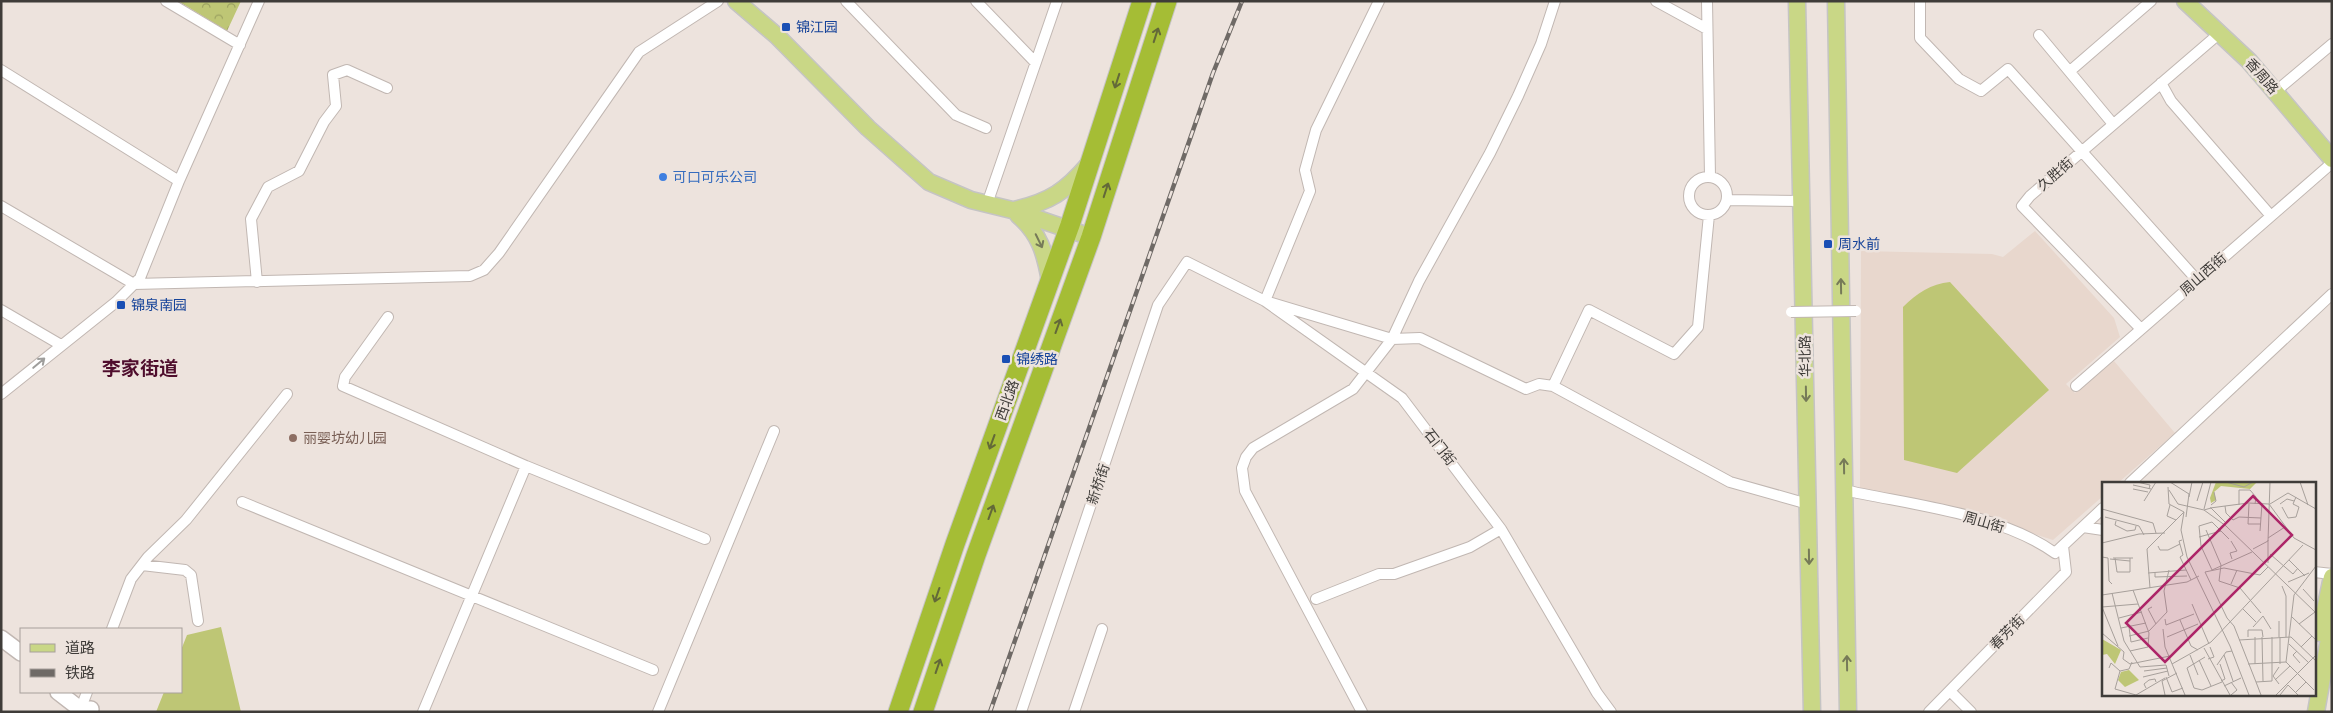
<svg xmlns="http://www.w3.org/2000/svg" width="2333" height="713" viewBox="0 0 2333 713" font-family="'IBM Plex Sans','Noto Sans SC',sans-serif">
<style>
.built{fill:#e8d7cd}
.grass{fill:#bec675}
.forest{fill:url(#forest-crowns)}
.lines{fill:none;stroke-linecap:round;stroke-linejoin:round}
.street-casing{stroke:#c1b7b2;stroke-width:12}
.secondary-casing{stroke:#c1b7b2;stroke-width:18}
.primary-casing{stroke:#c5c4c4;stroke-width:19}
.highway-casing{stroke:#c5c4c4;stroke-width:21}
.street{stroke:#fff;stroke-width:10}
.secondary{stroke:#fff;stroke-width:15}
.primary{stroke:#c9d786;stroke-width:16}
.highway{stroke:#a5bd35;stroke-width:19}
.rail-casing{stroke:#6f6a66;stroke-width:4.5}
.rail{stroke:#ede3dd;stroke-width:2.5;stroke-dasharray:8;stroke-linecap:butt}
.street-bridge-casing{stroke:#c1b7b2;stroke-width:12;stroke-linecap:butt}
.street-bridge{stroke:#fff;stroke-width:10}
.oneway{stroke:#636938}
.oneway2{stroke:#767a58}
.oneway3{stroke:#9f9e9c}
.transit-dot{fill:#1a4fb4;stroke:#ede3dd;stroke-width:2}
.shop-dot{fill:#3f7fe0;stroke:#ede3dd;stroke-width:2}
.education-dot{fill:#8d6e63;stroke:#ede3dd;stroke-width:2}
.labels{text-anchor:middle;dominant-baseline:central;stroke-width:5;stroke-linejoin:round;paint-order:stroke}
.transit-label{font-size:14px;fill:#164399;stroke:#ede3dd;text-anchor:start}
.street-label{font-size:14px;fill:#3f3c39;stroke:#ede3dd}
.shop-label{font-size:14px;fill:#366cbe;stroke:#ede3dd;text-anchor:start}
.education-label{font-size:14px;fill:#785e54;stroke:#ede3dd;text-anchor:start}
.district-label{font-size:19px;font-weight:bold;fill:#4f0e2d;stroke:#ede3dd}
.inset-road{fill:none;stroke:#a7a09b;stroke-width:1}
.view{fill:#ad2568;fill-opacity:0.15;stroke:#ad2568;stroke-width:2.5}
.inset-edge{fill:none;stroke:#3f3c39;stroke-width:2.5}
</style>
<defs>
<pattern id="forest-crowns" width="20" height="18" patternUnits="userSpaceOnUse" patternTransform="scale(1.25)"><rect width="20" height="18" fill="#bec675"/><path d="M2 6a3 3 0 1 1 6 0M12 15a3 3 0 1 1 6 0" fill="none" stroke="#9ca261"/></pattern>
</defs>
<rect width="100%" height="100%" fill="#ede3dd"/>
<!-- built -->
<path class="built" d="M2035 231 2114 318 2120 337 2066 384 2075 393 2114 361 2175 433 2118 483H2103V496L2053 540 1987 519 1860 489 1861 251 1992 254 2003 257Z"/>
<!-- grass -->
<path class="grass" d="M1950 282 2049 390 1957 473 1904 460 1903 307C1917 293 1931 284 1950 282Z
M221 627 241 712H156L164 692H181V650L187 635Z"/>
<!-- forest -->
<path class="forest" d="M178 1H241L227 31Z"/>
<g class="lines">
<!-- street casing -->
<g class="street-casing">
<path id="street" d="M166 1 240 45
M846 1 956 115 986 128
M976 1 1035 62
M1379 1 1316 130 1305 170 1310 191 1265 301 1392 339 1420 338 1526 389 1539 384 1553 386 1730 482 1808 504
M1656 1 1707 29
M1707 1 1710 177
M1920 1V38L1959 79 1981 91 2008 69 2197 280
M2039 35 2113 124
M1 70 179 181
M2070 71 2151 1
M2161 83 2171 101 2271 216
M2275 92 2332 44
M1689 196a19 19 0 1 1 38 0a19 19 0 1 1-38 0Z
M1727 200 1802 201
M987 204 1057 1
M1 206 134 284 470 276 484 270 499 253 639 52 718 1
M257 282 251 219 268 187 299 171 324 122 336 106 333 75 347 70 387 88
M1 310 61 345
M388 317 345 377 343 386 526 466 705 539
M2141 329 2022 206 2030 196 2221 32
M1553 386 1589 310 1674 354 1698 327 1709 215
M2076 386 2332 163
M1 394 116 302 140 278 179 181 259 1
M2130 483 2332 294
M1844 490C1911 505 1999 513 2055 553L2103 508
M242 502 653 670
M2083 527 2103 530
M142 565 185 570 191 575 198 621
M2314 572 2332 574
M1316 599 1379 574H1394L1470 547 1501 529
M112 629 131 579 148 557 186 520 287 394
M1950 691 1971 712
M84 700 87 692
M423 712 526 466
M658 712 774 431
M1021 712 1158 305 1187 262 1265 301 1402 398 1501 529 1597 693 1611 712
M1074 712 1102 629
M1362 712 1245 491 1242 468 1246 457 1253 448 1353 389 1392 339 1419 281 1490 153 1518 96 1541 44 1555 1
M1929 712 2066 572 2063 546"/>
</g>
<!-- secondary casing -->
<g class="secondary-casing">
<path id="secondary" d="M1 638 21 653
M58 692 80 709H91"/>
</g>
<!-- primary casing -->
<g class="primary-casing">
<path id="primary" d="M736 1 777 36 868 128 929 182 971 200 1012 210 1091 237
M1797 1 1812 712
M1836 1 1848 712
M2185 1 2249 61 2332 159
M1014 210C1050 202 1066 191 1089 164
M1018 215C1040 234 1045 253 1050 281
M2320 633 2332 577
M2316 712 2332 622"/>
</g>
<!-- highway casing -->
<g class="highway-casing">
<path id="highway" d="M898 712 955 544 1070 225 1142 1
M923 712 976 555 1091 237 1167 1"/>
</g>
<!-- street -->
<use href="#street" class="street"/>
<!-- secondary -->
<use href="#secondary" class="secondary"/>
<!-- primary -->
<use href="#primary" class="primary"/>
<!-- highway -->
<use href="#highway" class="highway"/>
<!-- rail casing -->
<g class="rail-casing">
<path id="rail" d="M990 712 1213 73 1242 1"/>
</g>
<!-- rail -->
<use href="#rail" class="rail"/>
<!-- street-bridge casing -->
<g class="street-bridge-casing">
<path id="street-bridge" d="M1791 312 1856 311"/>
</g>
<!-- street-bridge -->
<use href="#street-bridge" class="street-bridge"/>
</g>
<!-- one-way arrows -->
<defs><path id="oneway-shaft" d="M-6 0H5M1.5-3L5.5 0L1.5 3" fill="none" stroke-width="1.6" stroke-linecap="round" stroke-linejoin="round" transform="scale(1.25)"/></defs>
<g class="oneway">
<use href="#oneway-shaft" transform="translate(1156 35) rotate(-72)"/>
<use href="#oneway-shaft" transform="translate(1117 81) rotate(108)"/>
<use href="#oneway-shaft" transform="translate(1106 190) rotate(-72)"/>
<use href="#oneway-shaft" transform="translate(1058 326) rotate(-70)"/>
<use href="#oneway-shaft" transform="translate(992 442) rotate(110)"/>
<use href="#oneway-shaft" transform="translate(991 512) rotate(-70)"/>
<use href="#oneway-shaft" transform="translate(937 595) rotate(109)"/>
<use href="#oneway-shaft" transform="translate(938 666) rotate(-71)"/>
</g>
<g class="oneway2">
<use href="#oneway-shaft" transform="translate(1039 241) rotate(64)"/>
<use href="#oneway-shaft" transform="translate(1841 286) rotate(-91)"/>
<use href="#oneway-shaft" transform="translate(1806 394) rotate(89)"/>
<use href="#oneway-shaft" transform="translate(1844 466) rotate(-91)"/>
<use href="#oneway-shaft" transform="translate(1809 557) rotate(89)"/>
<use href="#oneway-shaft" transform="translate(1847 663) rotate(-91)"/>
</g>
<use class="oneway3" href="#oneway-shaft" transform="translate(39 363) rotate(-40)"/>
<!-- markers -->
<g class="transit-dot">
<rect x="781" y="22" width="10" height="10" rx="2.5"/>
<rect x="1823" y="239" width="10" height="10" rx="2.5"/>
<rect x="116" y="300" width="10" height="10" rx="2.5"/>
<rect x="1001" y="354" width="10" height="10" rx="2.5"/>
</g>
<circle class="shop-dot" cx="663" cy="177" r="5"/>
<circle class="education-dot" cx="293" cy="438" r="5"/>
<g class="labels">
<!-- transit labels -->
<g class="transit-label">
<text x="796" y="27">锦江园</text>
<text x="1838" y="244">周水前</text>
<text x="131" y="305">锦泉南园</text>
<text x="1016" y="359">锦绣路</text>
</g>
<!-- street labels -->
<g class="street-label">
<text transform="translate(2262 76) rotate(49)">香周路</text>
<text transform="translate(2055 174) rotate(-41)">久胜街</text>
<text transform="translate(2203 274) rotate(-41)">周山西街</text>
<text transform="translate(1805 356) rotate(-91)">华北路</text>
<text transform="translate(1007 400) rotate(-70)">西北路</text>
<text transform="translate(1440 447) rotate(52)">石门街</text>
<text transform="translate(1098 484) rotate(-71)">新桥街</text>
<text transform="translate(1984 522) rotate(16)">周山街</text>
<text transform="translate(2007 632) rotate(-45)">春芳街</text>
</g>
<!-- shop labels -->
<g class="shop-label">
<text x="673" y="177">可口可乐公司</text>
</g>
<!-- education labels -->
<g class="education-label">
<text x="303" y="438">丽婴坊幼儿园</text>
</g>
<!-- district labels -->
<g class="district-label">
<text x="140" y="368">李家街道</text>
</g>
</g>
<!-- overview -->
<g transform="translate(2102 482)">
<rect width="214" height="214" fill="#ede3dd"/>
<path d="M114 0H155L148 7 119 4 112 10 114 18 109 21 108 16ZM0 157 19 168 13 182 5 172 0 173ZM27 188 37 198 23 205 16 198 19 190Z" fill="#bec675"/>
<path class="inset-road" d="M35 0 48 3 47 7M68 0 87 12 84 35M124 0 142 5 151 0M198 0 206 23M31 3 49 7M66 5 67 22 82 30 79 48 85 75 128 164 147 213M31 7 46 10M67 8 76 22 102 28 109 26M87 15 90 0M42 19 54 0M95 19 101 0M147 22 146 42H159M168 22 186 11 214 27M178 22 185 17 192 19M68 23 65 34 74 38M109 23 114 19 112 10M137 23V8H148L154 15 153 22M123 24 124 31 131 38 137 35 159 36M180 25 186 36 194 35 197 25 191 22 194 15M108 26 146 21 167 22 192 56 214 68M109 26 123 40M0 27 51 41 54 51M102 27 109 0M102 28 124 44 214 131M3 35 37 44 42 53M14 39 13 43 25 49 33 48 34 44M104 48 119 83 117 99 138 106 159 131M158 49 160 22M97 55 119 49M166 56 183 45M127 57 110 40 97 44 99 64 110 88 150 70M80 58 77 59 81 73 78 75 89 98M129 59 135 69 128 71 130 77M0 61 37 52 63 51M56 64 58 68H66L78 62M151 67 166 59 168 0M168 72 191 92 196 86M0 75 6 76 7 99 10 102M11 76H31M13 76 15 90H28V76M8 77 28 79M187 78 203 94M166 81V58M53 90V95L85 94M46 91 84 88M186 100 207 91M129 102 135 88M180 104 184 114V155M48 106 45 67 82 30M201 107 212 119M10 111 22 159 38 185 64 183 67 194M0 113 85 100 97 94M90 122 107 162M0 125 16 164M0 125 36 122M50 125 46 127 54 142M141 127 154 140M190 135 214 158M17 136 40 130M63 137 64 143 92 132M78 138 89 164 96 168M197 142 213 130M27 145 29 160 46 156M151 145 161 134 169 147M19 146 44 141M61 147 63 165 83 213M0 151 22 170 21 177 28 182 68 174M27 154 47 149 65 130 62 109 67 88M65 155 96 142M146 155V148H160L161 155M153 155V182M160 155 161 199M177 155V139M178 155V182M137 158 189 155 214 179M187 162 207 181M199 165 210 154M102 166 128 213M28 169 46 165 47 151 31 108M195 169 191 173 198 181M88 173 96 193M122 173 131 199M103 175 85 186 92 206 100 208 120 200M106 177 112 175 108 165M97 178 109 204M30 180 27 187 18 189 13 207 34 213 63 196M184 180 192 113 214 84M184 180 212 208M70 182 109 160 201 63M118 182 123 197 119 199M146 182 184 180M115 183 124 170 130 169M177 185 171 194 177 202M7 186 9 181 18 189M42 189 65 186M41 195 66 189M64 195 70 210 81 206M173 198 188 184M129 200 135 208 129 213M154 200 132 144 125 136 103 90 122 86 158 93 166 85M122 204 139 196M44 206 42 202 47 198 53 197 54 200M193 211 204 200M63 213 60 199 75 191M159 213 154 200 170 199V155M174 213 214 173M178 213 186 203 196 213"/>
<path class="view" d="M151 14 190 53 63 180 24 141Z"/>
<rect width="214" height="214" class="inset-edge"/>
</g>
<!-- border -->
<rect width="2333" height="713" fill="none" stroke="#3f3c39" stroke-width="5"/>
<!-- legend -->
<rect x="20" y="628" width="162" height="65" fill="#ede3dd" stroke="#a7a09b"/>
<rect x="30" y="644" width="25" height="8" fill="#c9d786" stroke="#a7a09b"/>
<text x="65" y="653" font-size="15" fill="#3f3c39">道路</text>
<rect x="30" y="669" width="25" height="8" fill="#6f6a66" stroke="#a7a09b"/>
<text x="65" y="678" font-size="15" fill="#3f3c39">铁路</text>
</svg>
